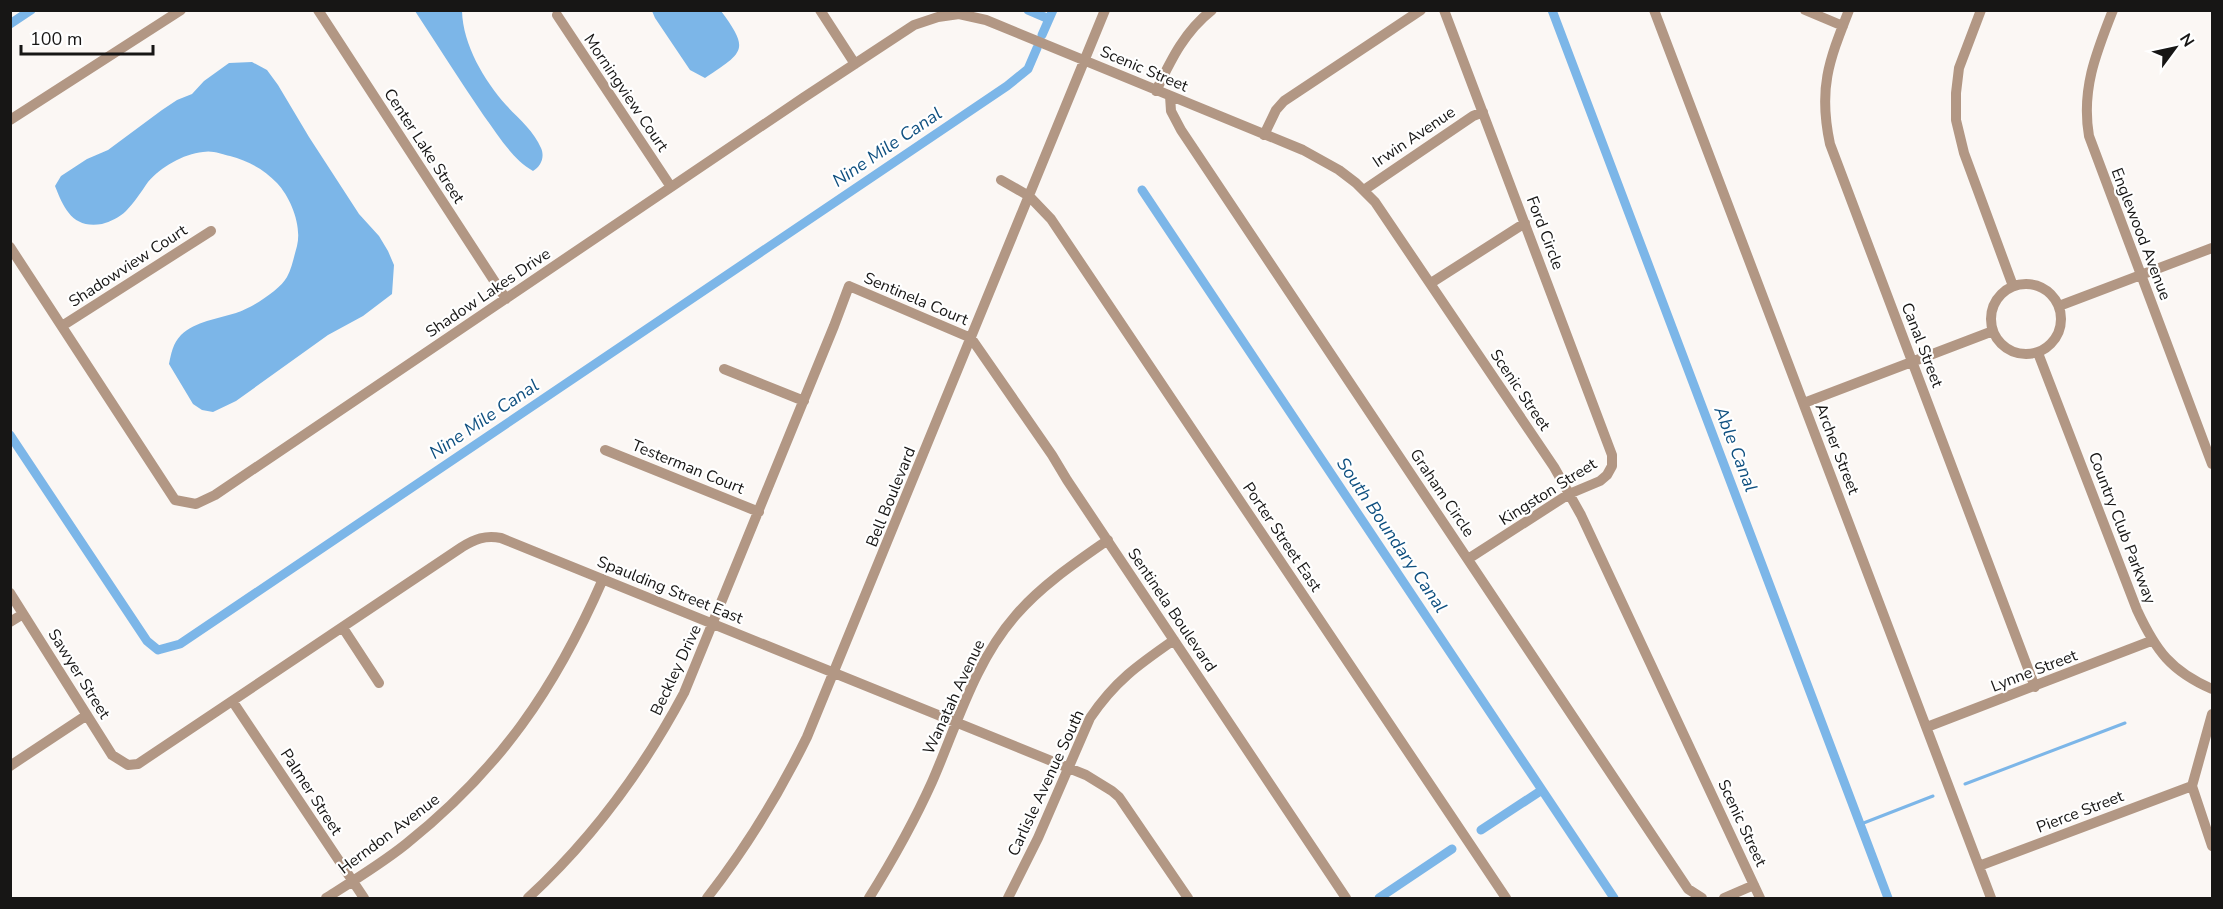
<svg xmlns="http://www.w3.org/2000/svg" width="2223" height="909" viewBox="0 0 2223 909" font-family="'Nunito Sans',sans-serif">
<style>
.water{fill:#7cb6e8}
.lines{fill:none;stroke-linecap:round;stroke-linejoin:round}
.stream{stroke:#7cb6e8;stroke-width:3}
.canal{stroke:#7cb6e8;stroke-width:9}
.minor{stroke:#b29784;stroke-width:10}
.labels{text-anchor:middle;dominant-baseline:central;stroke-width:4.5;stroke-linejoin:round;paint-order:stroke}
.street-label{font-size:16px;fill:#171615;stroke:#fff}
.water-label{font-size:18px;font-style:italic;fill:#0f5080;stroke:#fff}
</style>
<rect width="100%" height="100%" fill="#fbf7f4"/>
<!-- water -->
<path class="water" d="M415 11H462C463 45 484 80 506 105 518 118 534 131 541 148 545 157 541 166 533 171 512 159 498 135 484 116 460 81 438 46 415 11Z
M652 11H721C750 50 744 52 705 78L690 70 655 18Z
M252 62 267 70 278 85 309 137 359 214 379 236 388 251 394 265 392 294 363 316 328 335 236 401 213 412 202 410 193 404 169 364C171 354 173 343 181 335 196 321 217 319 236 313 250 309 280 290 287 277 292 268 294 256 297 246 302 226 291 198 277 183 264 169 248 161 230 156 222 154 212 150 203 152 183 154 161 167 148 182 141 192 134 203 126 211 120 217 110 222 102 224 73 229 64 209 55 186L61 176 87 159 108 150 162 110 177 100 192 94 204 81 229 63Z"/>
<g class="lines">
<!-- stream -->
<path class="stream" d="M1965 784 2125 723
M1861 824 1933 796"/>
<!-- canal -->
<path class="canal" d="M1028 10 1049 19
M1552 10 1888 898
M10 24 31 10
M1042 35 1053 10
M1142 190 1614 898
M10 435 147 641 158 650 180 644 1007 86 1028 69 1037 48
M1481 830 1542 790
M1379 898 1452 849"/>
<!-- minor -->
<path class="minor" d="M318 10 506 299
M820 10 855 64
M1444 10 1612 455V466L1607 475 1600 481 1569 494 1468 559
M1654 10 1991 898
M1805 10 1843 26
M1849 10C1829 61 1818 88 1830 144L2035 687
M1981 10 1959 68 1956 93V120L1964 153 2013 286
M2113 10C2096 53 2081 90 2089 136L2212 464
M557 15 671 187
M1156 91C1171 60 1184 32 1212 10
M1170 96 1171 111 1181 130 1688 889 1702 898
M10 120 181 10
M1264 135 1276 110 1284 101 1421 10
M1001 180 1029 196 1051 219 1506 898
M1364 190 1473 116 1483 112
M10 247 175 500 196 504 215 495 803 98 914 25 938 17 959 14 986 20 1303 150 1339 170 1356 183 1375 202 1554 467 1581 515 1760 898
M1431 283 1525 223
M1991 319a35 35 0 1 1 70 0a35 35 0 1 1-70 0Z
M2059 306 2212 248
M62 326 211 231
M2038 353 2137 610C2156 651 2171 671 2212 689
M724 369 804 401
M1804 403 1993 331
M605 450 759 512
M10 593 112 755 128 765 138 764 462 547C475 539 485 535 501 538L1086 775 1112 791 1119 797 1188 898
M10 622 23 614
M343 628 379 683
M233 702 364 898
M2212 714 2192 786 2212 846
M1927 727 2151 641
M10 766 87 715
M1979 866 2192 786
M326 898C353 881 381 864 406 844 500 769 555 689 603 579
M528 898C592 839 643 770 684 693L834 326 849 286 971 338 1052 455 1067 480 1346 898
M707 898C746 848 779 794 807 737L1105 10
M869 898C892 861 914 822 932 782 957 725 974 663 1016 615 1042 585 1075 563 1108 540
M1008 898 1038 838 1090 718C1115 681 1138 665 1174 640
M1724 898 1754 885"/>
</g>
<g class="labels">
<!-- street labels -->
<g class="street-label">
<text transform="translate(1144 69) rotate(23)">Scenic Street</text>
<text transform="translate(626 93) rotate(56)">Morningview Court</text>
<text transform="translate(1414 137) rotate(-34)">Irwin Avenue</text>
<text transform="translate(424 146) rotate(57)">Center Lake Street</text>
<text transform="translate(1545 233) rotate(69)">Ford Circle</text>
<text transform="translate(2141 234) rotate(69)">Englewood Avenue</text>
<text transform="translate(128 266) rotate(-33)">Shadowview Court</text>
<text transform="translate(488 293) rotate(-34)">Shadow Lakes Drive</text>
<text transform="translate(916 299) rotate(23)">Sentinela Court</text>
<text transform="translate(1922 345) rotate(69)">Canal Street</text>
<text transform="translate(1520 390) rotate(56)">Scenic Street</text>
<text transform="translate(1837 449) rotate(69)">Archer Street</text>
<text transform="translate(688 467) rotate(22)">Testerman Court</text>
<text transform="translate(1548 492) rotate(-32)">Kingston Street</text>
<text transform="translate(1442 493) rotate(56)">Graham Circle</text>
<text transform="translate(891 497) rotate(-68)">Bell Boulevard</text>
<text transform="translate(2122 528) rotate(69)">Country Club Parkway</text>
<text transform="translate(1282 537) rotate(56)">Porter Street East</text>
<text transform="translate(670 590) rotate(22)">Spaulding Street East</text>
<text transform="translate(1172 610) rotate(56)">Sentinela Boulevard</text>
<text transform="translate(676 670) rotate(-65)">Beckley Drive</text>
<text transform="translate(2034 671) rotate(-21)">Lynne Street</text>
<text transform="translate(79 674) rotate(58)">Sawyer Street</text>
<text transform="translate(954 697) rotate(-65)">Wanatah Avenue</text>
<text transform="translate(1046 783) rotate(-65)">Carlisle Avenue South</text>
<text transform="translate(311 792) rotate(57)">Palmer Street</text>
<text transform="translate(2080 812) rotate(-21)">Pierce Street</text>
<text transform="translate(1742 823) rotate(65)">Scenic Street</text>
<text transform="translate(389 834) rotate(-37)">Herndon Avenue</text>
</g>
<!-- water labels -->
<g class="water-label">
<text transform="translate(887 147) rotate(-34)">Nine Mile Canal</text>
<text transform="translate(484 419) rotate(-34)">Nine Mile Canal</text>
<text transform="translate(1736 449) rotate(69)">Able Canal</text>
<text transform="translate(1392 535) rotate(56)">South Boundary Canal</text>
</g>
</g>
<!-- border -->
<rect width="2223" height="909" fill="none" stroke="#171615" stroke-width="24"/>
<!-- north arrow -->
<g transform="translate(2175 48) rotate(57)" stroke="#ffffff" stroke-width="4.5" paint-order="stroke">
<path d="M0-4.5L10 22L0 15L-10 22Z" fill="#171615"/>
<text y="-9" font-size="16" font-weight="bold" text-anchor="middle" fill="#171615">N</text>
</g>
<!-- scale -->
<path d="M21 45v9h132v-9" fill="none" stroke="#171615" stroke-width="3"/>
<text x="30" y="45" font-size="18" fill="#171615" stroke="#ffffff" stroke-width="4.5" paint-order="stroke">100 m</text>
</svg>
